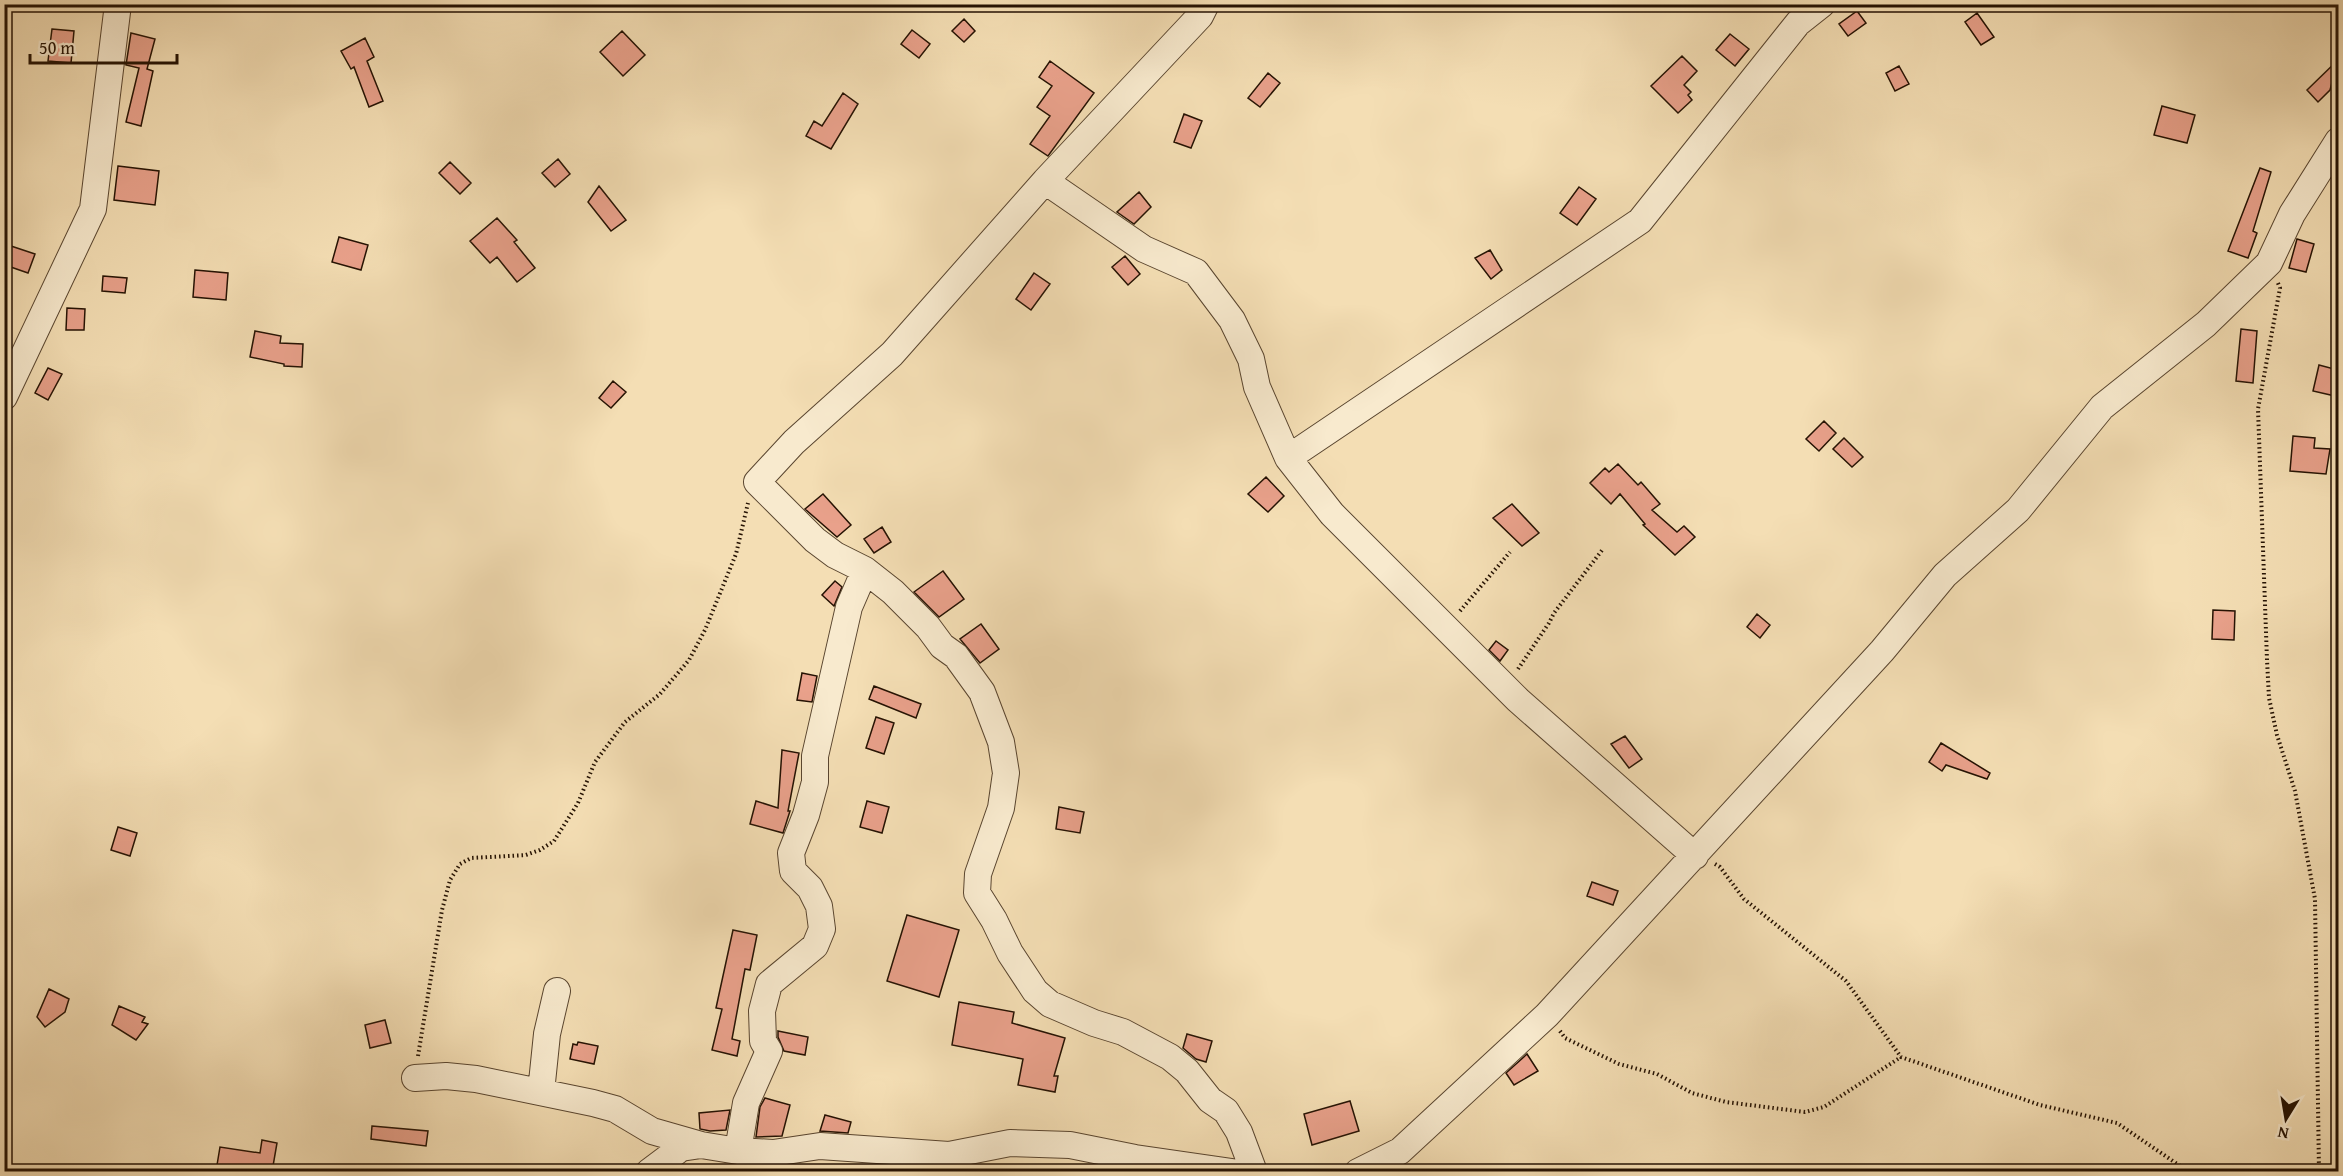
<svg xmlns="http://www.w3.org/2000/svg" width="2343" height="1176" viewBox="0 0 2343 1176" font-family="'Gentium Book Plus',serif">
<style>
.building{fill:#e9a18b;stroke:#251203;stroke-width:1.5}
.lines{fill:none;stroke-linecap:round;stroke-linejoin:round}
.minor-casing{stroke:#59452f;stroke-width:28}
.path{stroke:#251203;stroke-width:4;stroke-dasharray:1.5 3;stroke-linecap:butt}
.minor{stroke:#f8eace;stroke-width:26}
</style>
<rect width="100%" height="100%" fill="#f4deb4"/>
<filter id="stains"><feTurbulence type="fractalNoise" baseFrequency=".00333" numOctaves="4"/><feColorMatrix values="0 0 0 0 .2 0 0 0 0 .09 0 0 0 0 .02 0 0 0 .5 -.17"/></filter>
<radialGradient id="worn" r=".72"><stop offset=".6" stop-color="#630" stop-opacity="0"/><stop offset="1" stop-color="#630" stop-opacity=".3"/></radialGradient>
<!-- building -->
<path class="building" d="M1857 11 1866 23 1848 36 1839 24Z
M1977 13 1994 37 1981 45 1965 22Z
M964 19 975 31 964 42 952 31Z
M52 29 74 31 71 63 48 61Z
M912 30 930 44 919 58 901 44Z
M622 31 645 55 623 76 600 52Z
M131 33 155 39 147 69 153 71 141 126 126 122 139 68 126 65Z
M1730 34 1749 49 1735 66 1716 50Z
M365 38 374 57 367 61 383 101 369 107 354 67 351 69 341 51Z
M1682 56 1697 71 1684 85 1691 92 1688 95 1692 100 1678 113 1651 86Z
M2338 60 2330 90 2318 102 2307 90Z
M1050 61 1094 93 1048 156 1030 144 1050 116 1037 107 1052 86 1039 77Z
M1899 66 1909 84 1895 91 1886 73Z
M1268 73 1280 83 1260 107 1248 98Z
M843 93 858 104 831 149 806 136 814 121 822 126Z
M2162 106 2195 115 2187 143 2154 135Z
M1184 114 1202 121 1191 148 1174 142Z
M558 159 570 174 555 187 542 173Z
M450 162 471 183 460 194 439 173Z
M118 166 159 171 155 205 114 200Z
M2260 168 2271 172 2253 231 2257 233 2248 258 2228 251Z
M599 186 626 220 611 231 588 202Z
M1579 187 1596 199 1577 225 1560 213Z
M1139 192 1151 207 1134 224 1117 212Z
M497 218 517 240 514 242 535 268 517 282 497 257 490 263 470 241Z
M339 237 368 245 361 270 332 262Z
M2297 239 2314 244 2306 272 2289 268Z
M11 246 35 254 28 273 5 265Z
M1490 250 1502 270 1491 279 1475 258Z
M1125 256 1140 274 1128 285 1112 267Z
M195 270 228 273 226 300 193 297Z
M1034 273 1050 284 1031 310 1016 299Z
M103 276 127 278 125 293 102 291Z
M67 308 85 309 84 330H66Z
M2241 329 2257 331 2253 383 2236 381Z
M255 331 281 336 280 343 303 344 302 367 284 366V364L250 357Z
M2319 365 2338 370 2335 396 2313 391Z
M48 368 62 374 48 400 35 393Z
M613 381 626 392 611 408 599 398Z
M1824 421 1836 433 1819 451 1806 439Z
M2293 436 2315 438 2314 448 2330 449 2326 474 2290 471Z
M1844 438 1863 457 1852 467 1833 449Z
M1618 464 1638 485 1641 482 1660 504 1652 510 1677 532 1684 526 1695 537 1675 555 1643 525 1645 524 1620 494 1611 504 1590 483 1605 468 1609 472Z
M1266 477 1284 496 1268 512 1248 494Z
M823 494 851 525 837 537 805 509Z
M1512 504 1539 533 1522 546 1493 518Z
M882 527 891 542 874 553 864 539Z
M943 571 964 599 939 617 914 592Z
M835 581 842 587 834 606 822 595Z
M2213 610 2235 611 2234 640 2212 639Z
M1757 614 1770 625 1760 638 1747 627Z
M981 624 999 649 980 663 960 639Z
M1496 641 1508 650 1500 661 1489 650Z
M802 673 817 676 812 702 797 700Z
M874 686 921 704 916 718 869 699Z
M876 717 894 723 884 754 866 748Z
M1625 736 1642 759 1629 768 1611 744Z
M1941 743 1990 773 1987 779 1946 765 1942 771 1929 762Z
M782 750 799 753 788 811H790L783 833 750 824 756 801 778 808Z
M867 801 889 807 882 833 860 827Z
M1059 807 1084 812 1080 833 1056 829Z
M118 827 137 833 130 856 111 850Z
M1592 882 1618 891 1613 905 1587 896Z
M907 915 959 930 939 997 887 981Z
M733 930 757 935 750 970 745 969 732 1039 740 1041 737 1056 712 1050 722 1009 716 1008Z
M49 989 69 999 65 1012 45 1027 37 1017Z
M959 1002 1014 1012 1012 1023 1065 1038 1054 1076H1058L1055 1092 1018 1085 1023 1059 952 1045Z
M119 1006 145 1017 142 1022 148 1024 136 1040 112 1025Z
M385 1020 391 1043 370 1048 365 1025Z
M778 1031 808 1037 805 1055 784 1051 778 1037Z
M1187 1034 1212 1041 1206 1062 1196 1059 1183 1048Z
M578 1042 598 1046 594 1064 570 1059 573 1044 577 1045Z
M1527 1054 1538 1071 1514 1085 1506 1073Z
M765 1098 790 1105 782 1136 756 1137 760 1107Z
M1350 1101 1359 1131 1312 1145 1304 1114Z
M730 1110 726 1130 710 1131 700 1129 699 1113Z
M825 1115 851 1122 848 1133 820 1131Z
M372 1126 428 1131 426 1146 371 1139Z
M262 1140 277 1143 272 1172 217 1165 220 1147 260 1153Z"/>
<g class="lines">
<!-- minor casing -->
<g class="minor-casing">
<path id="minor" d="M1206 4 1200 16 1045 181 892 354 794 442 757 482 815 540 835 555 865 570 893 592 928 627 942 646 956 656 982 692 1001 742 1006 773 1001 808 978 874 977 893 994 920 1010 953 1035 991 1050 1004 1094 1023 1123 1032 1170 1057 1187 1071 1210 1100 1226 1111 1239 1132 1254 1172
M1045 181 1144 249 1196 272 1232 320 1251 359 1257 387 1288 458 1332 514 1518 700 1695 856
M4 397 93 209 118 4
M1288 458 1640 221 1798 23 1822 4
M415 1078 446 1076 476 1079 593 1103 615 1109 652 1131 701 1145 738 1151 773 1153 820 1146 949 1155 1010 1143 1070 1145 1135 1158 1232 1172
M541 1092 547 1034 557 991
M738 1151 746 1103 769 1051 763 1041 762 1011 769 984 815 946 822 929 819 906 810 888 793 871 791 853 806 815 815 782V756L849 607 865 570
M649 1172 681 1148 701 1145
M1358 1172 1400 1151 1547 1015 1882 651 1945 575 2018 510 2102 407 2206 324 2269 263 2292 214 2338 141"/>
</g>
<!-- path -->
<path class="path" d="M2278 283 2280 288 2258 409 2267 660 2269 698 2277 735 2295 791 2315 899 2319 1172
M1460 611 1510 552
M1518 669 1549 623 1554 613 1603 549
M1715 864 1720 867 1744 899 1846 981 1901 1057 2040 1105 2117 1123 2189 1172
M1560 1031 1565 1038 1619 1064 1657 1074 1692 1093 1726 1102 1805 1112 1824 1107 1901 1057
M418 1056 442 910 450 880 460 864 471 858 526 855 540 850 554 841 578 803 595 762 625 722 660 694 689 660 705 630 736 554 748 503"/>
<!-- minor -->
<use href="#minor" class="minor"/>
</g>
<!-- margin -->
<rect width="2343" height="1176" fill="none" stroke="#f4deb4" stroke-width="24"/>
<rect x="6" y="6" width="2331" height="1164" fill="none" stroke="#251203" stroke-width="3"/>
<rect x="12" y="12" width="2319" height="1152" fill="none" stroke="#251203" stroke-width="1.5"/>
<!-- north arrow -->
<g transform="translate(2286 1119) rotate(191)" stroke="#f8eace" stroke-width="4.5" paint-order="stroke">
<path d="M0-4.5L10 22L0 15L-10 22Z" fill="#251203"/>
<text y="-9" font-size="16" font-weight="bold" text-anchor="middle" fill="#251203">N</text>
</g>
<!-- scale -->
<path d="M30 54v9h147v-9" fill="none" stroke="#251203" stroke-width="3"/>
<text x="39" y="54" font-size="18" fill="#251203" stroke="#f8eace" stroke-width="4.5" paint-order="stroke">50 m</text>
<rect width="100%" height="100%" filter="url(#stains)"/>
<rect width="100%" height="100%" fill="url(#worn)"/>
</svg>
